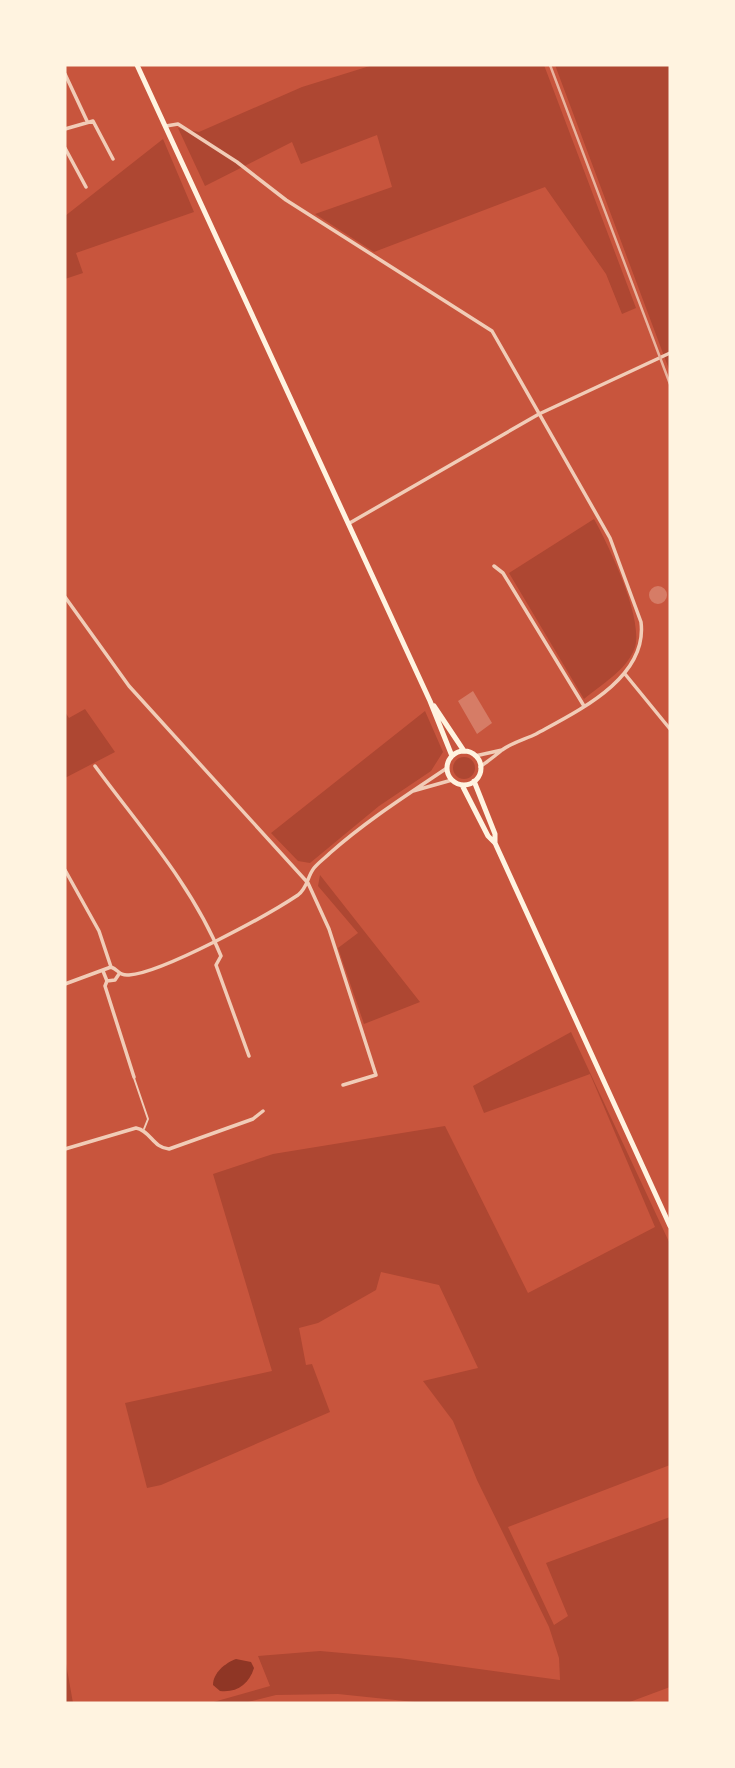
<svg xmlns="http://www.w3.org/2000/svg" width="735" height="1768" viewBox="0 0 735 1768" font-family="'Titillium Web',sans-serif">
<style>
.green{fill:#ae4732}
.water{fill:#8f3625}
.building{fill:#d67c66}
.lines{fill:none;stroke-linecap:round;stroke-linejoin:round}
.service{stroke:#f1ccb7;stroke-width:2}
.minor{stroke:#f1ccb7;stroke-width:3.5}
.secondary{stroke:#fff3e0;stroke-width:5}
.rail{stroke:#e9b49f;stroke-width:2.5}
</style>
<rect width="100%" height="100%" fill="#c8553d"/>
<!-- green -->
<path class="green" d="M373 65H544L636 308 622 314 606 274 545 187 374 252 315 214 392 187 377 135 301 164 292 142 205 186 178 128 199 132 302 87Z
M555 65H670V372Z
M163 139 194 212 76 253 83 273 65 279V216Z
M594 519C608 544 646 622 634 650 625 671 602 684 584 699L509 573Z
M85 709 115 752 65 778V712L69 718Z
M425 711 443 752 431 771 379 806 310 863 298 861 271 833Z
M453 768a11 11 0 1 1 22 0a11 11 0 1 1-22 0Z
M320 875 420 1002 364 1024 338 948 358 933 318 886Z
M571 1032 670 1244V1465L508 1527 554 1625 568 1616 546 1563 670 1517V1687L627 1703H424L338 1694 276 1695 244 1703H210L270 1686 258 1656 320 1651 399 1658 560 1680 559 1658 549 1627 477 1480 453 1421 423 1381 478 1368 439 1285 381 1272 376 1290 318 1323 299 1328 306 1365 312 1364 330 1412 161 1485 147 1488 125 1403 272 1371 213 1174 273 1154 445 1126 528 1293 655 1227 590 1074 484 1113 473 1086Z
M65 1658 73 1703H65Z"/>
<!-- water -->
<path class="water" d="M236 1659 251 1662 254 1668C249 1684 237 1693 220 1691L213 1685C213 1673 225 1663 236 1659Z"/>
<!-- building -->
<path class="building" d="M649 595a9 9 0 1 1 18 0a9 9 0 1 1-18 0Z
M473 691 492 723 477 734 458 701Z"/>
<g class="lines">
<!-- service -->
<path class="service" d="M134 1078 148 1119 144 1129"/>
<!-- minor -->
<path class="minor" d="M65 74 87 121
M166 126 178 124 237 162 286 200 492 331 610 538 641 622C648 678 578 711 536 734 526 739 511 743 502 750 495 756 488 761 480 767
M65 129 93 121 113 159
M65 148 86 187
M348 524 539 414 670 353
M494 566 503 573 584 706
M65 597 129 686 308 883 329 929 376 1075 343 1085
M625 674 670 729
M475 756 502 750
M95 766C139 826 193 886 221 956L216 965 249 1056
M413 791 452 780
M65 870 99 931 111 967
M103 971 107 981 115 980 119 974
M107 981 105 986 134 1077
M65 984 111 967C119 970 119 976 129 975 162 973 268 915 298 895 308 887 307 877 314 868 318 863 325 858 330 853 366 821 407 795 447 768
M65 1149 136 1128C151 1131 153 1148 169 1149L253 1119 263 1111"/>
<!-- secondary -->
<path class="secondary" d="M137 65 430 701 452 756
M434 706 464 751
M447 768a17 17 0 1 1 34 0a17 17 0 1 1-34 0Z
M474 781 495 834V843
M462 785 488 836 495 843 670 1226"/>
<!-- rail -->
<path class="rail" d="M550 65 670 384"/>
</g>
<!-- border -->
<rect width="735" height="1768" fill="none" stroke="#fff3e0" stroke-width="133"/>
</svg>
